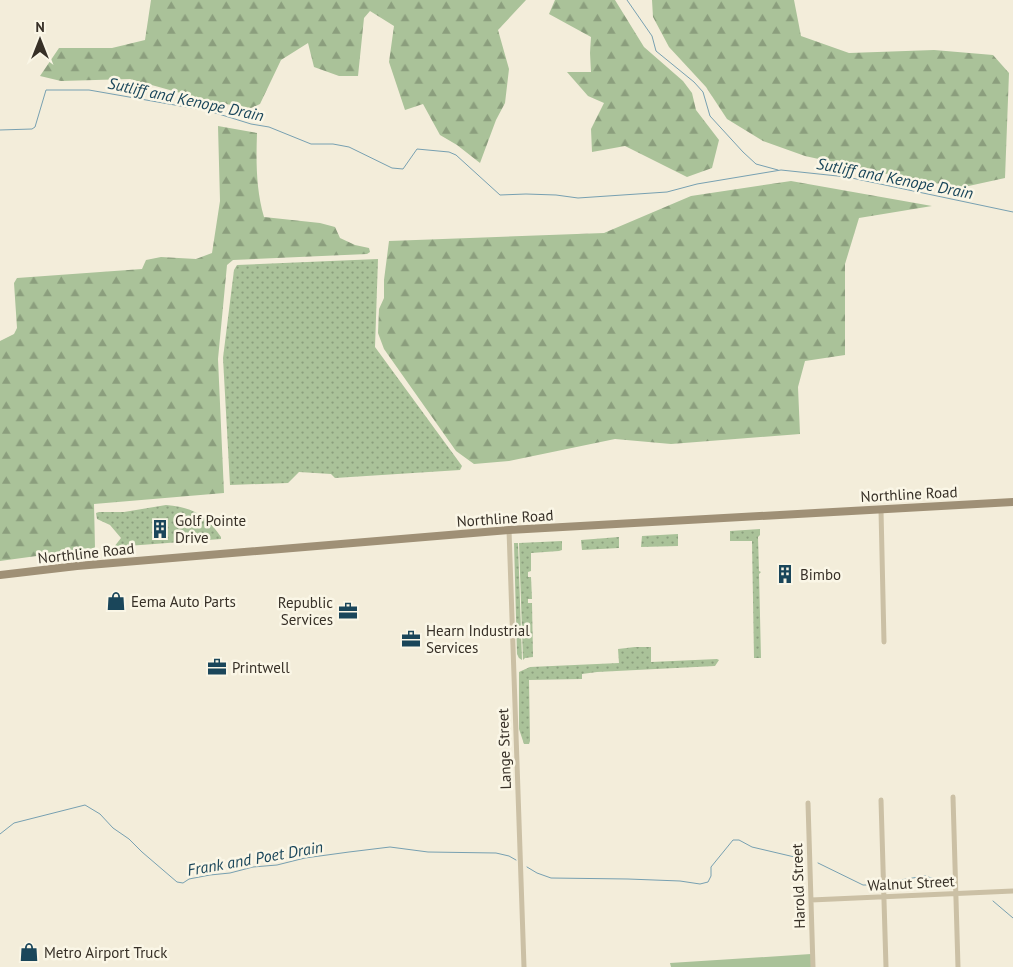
<svg xmlns="http://www.w3.org/2000/svg" width="1013" height="967" viewBox="0 0 1013 967" font-family="'PT Sans',sans-serif">
<style>
.grass{fill:url(#grass-dots)}
.forest{fill:url(#forest-firs)}
.park{fill:#aac299}
.lines{fill:none;stroke-linecap:round;stroke-linejoin:round}
.stream{stroke:#77a0b1;stroke-width:1}
.street{stroke:#cbc0a5;stroke-width:5}
.secondary{stroke:#9f9076;stroke-width:8}
.labels{text-anchor:middle;dominant-baseline:central;stroke-width:5;stroke-linejoin:round;paint-order:stroke}
.street-label{font-size:15px;fill:#373027;stroke:#faf6e6}
.poi-label{font-size:15px;fill:#373027;stroke:#faf6e6;text-anchor:start}
.water-label{font-size:16px;font-style:italic;fill:#1a465a;stroke:#faf6e6}
</style>
<defs>
<pattern id="grass-dots" width="8" height="8" patternUnits="userSpaceOnUse" patternTransform="scale(1.25)"><rect width="8" height="8" fill="#aac299"/><path d="M2 2h.1M6 6h.1" fill="none" stroke="#8b9e7d" stroke-width="1.8" stroke-linecap="round"/></pattern>
<pattern id="forest-firs" width="22" height="20" patternUnits="userSpaceOnUse" patternTransform="scale(1.25)"><rect width="22" height="20" fill="#aac299"/><path d="M5 1l3.5 6h-7zM16 11l3.5 6h-7z" fill="#8b9e7d"/></pattern>
</defs>
<rect width="100%" height="100%" fill="#f3edda"/>
<!-- grass -->
<path class="grass" d="M378 259 375 347 462 466 460 470 335 478 331 474 299 472 288 483 230 485 223 358 234 270 237 265Z
M166 505C192 507 206 515 221 537V539L114 547 121 538 110 525 97 519 96 513 99 512H124Z
M760 529V535L758 537 759 571 761 572 759 574 761 658H754L752 541H730V531Z
M678 534V546L641 547 642 536Z
M619 537V548L582 550 581 540Z
M562 541V550L559 551 531 553V571L528 572V577H531L532 599H528V603H532L533 657 525 658 523 660 519 543Z
M514 543H518L522 660 519 658 517 654Z
M635 647H651V662L717 659 719 660 715 666 597 672 582 674V679L529 680 530 741 529 744H524L519 729V672L530 667 619 663 618 649Z"/>
<!-- forest -->
<path class="forest" d="M151 0H526L498 30 509 69 505 103 496 120 480 163 457 145 440 135 423 104 405 110 389 62 394 26 370 11 364 18 358 76H339L314 67 308 43 281 60 260 104 251 108 213 102 130 79 61 81 40 76 59 48H112L145 40Z
M555 0H615L644 47 683 81 692 93 696 110 719 140 712 168 687 177 625 146 592 152 591 129 604 103 588 96 567 72H591L590 53 591 37 549 14Z
M652 0H794L801 36 849 53 934 50 993 55 1009 73 1005 178 964 187 919 181 805 156 763 141 727 119 706 87 669 47 653 17Z
M218 126 257 133C256 161 256 190 264 217L320 223 335 227 340 238 355 245 369 248 370 252 367 254 233 260 227 265 218 359 224 493 94 504 95 548 0 561V341L14 334 17 328 14 283 17 278 142 269 146 260 161 257 196 259 212 253 220 201Z
M791 181 932 206 859 218 845 264V355L805 361 798 387 800 434 671 444 615 439 509 461 474 464 456 451 384 349 378 333 379 309 384 298V280L389 241 604 233 691 196Z"/>
<!-- park -->
<path class="park" d="M811 954V967H671L670 963Z"/>
<g class="lines">
<!-- stream -->
<path class="stream" d="M627 0 652 36 656 51 694 82 703 92 710 116 743 152 756 164 778 170
M0 130 32 129 35 127 46 90H89L209 111 251 124 269 127 311 144H333L349 147 392 168 403 169 417 149 449 152 456 155 500 195 526 194 556 195 578 198 667 192 697 184 781 170 847 177 1013 212
M0 834 14 823 85 805 100 814 113 828 129 839 142 852 177 882 183 883 189 879 210 875 230 873 253 867 277 865 305 858 349 852 390 847 428 852 496 853 509 856 516 860
M818 863 863 885H871
M527 867 537 873 551 878 628 879 680 881 700 884 708 882 711 876V867L733 840H739L752 847 803 859
M894 881 925 876 941 881
M993 901 1013 918"/>
<!-- street -->
<path class="street" d="M881 510 884 642
M509 530 524 967
M953 797 958 967
M881 800 886 967
M808 803 813 967
M811 900 1013 891"/>
<!-- secondary -->
<path class="secondary" d="M0 575 77 566 509 530 1013 502"/>
</g>
<!-- icons -->
<defs>
<g id="building-bare" transform="scale(1.5)"><path d="M-4-6H4V6H1V3H-1V6H-4ZM-2.5-4.3h1.7v1.8h-1.7ZM.8-4.3h1.7v1.8H.8ZM-2.5-1h1.7V.8h-1.7ZM.8-1h1.7V.8H.8Z" fill="#1a465a" stroke="#faf6e6" stroke-width="2.5" paint-order="stroke"/></g>
<g id="shop-bare" transform="scale(1.5)"><path d="M-5-2.5h2.3a2.7 3.5 0 0 1 5.4 0H5L5.5 6h-11ZM-1.5-2.5h3a1.5 2.3 0 0 0-3 0Z" fill="#1a465a" stroke="#faf6e6" stroke-width="2.5" paint-order="stroke"/></g>
<g id="office-bare" transform="scale(1.5)"><path d="M-6-3h4V-5.5h4V-3h4V5H-6ZM-1-4.5V-3h2v-1.5ZM-6 0V1H6V0Z" fill="#1a465a" stroke="#faf6e6" stroke-width="2.5" paint-order="stroke"/></g>
</defs>
<g fill-rule="evenodd">
<use href="#building-bare" x="160" y="529"/>
<use href="#building-bare" x="785" y="574"/>
<use href="#shop-bare" x="116" y="601"/>
<use href="#office-bare" x="348" y="611"/>
<use href="#office-bare" x="411" y="639"/>
<use href="#office-bare" x="217" y="667"/>
<use href="#shop-bare" x="29" y="952"/>
</g>
<g class="labels">
<!-- street labels -->
<g class="street-label">
<text transform="translate(909 494) rotate(-3)">Northline Road</text>
<text transform="translate(505 518) rotate(-4)">Northline Road</text>
<text transform="translate(86 553) rotate(-6)">Northline Road</text>
<text transform="translate(504 749) rotate(-92)">Lange Street</text>
<text transform="translate(911 883) rotate(-3)">Walnut Street</text>
<text transform="translate(798 886) rotate(-92)">Harold Street</text>
</g>
<!-- poi labels -->
<g class="poi-label">
<text x="175" y="520">Golf Pointe<tspan x="175" dy="17">Drive</tspan></text>
<text x="800" y="574">Bimbo</text>
<text x="131" y="601">Eema Auto Parts</text>
<text x="333" y="602" text-anchor="end">Republic<tspan x="333" dy="17">Services</tspan></text>
<text x="426" y="630">Hearn Industrial<tspan x="426" dy="17">Services</tspan></text>
<text x="232" y="667">Printwell</text>
<text x="44" y="952">Metro Airport Truck</text>
</g>
<!-- water labels -->
<g class="water-label">
<text transform="translate(186 99) rotate(12)">Sutliff and Kenope Drain</text>
<text transform="translate(895 178) rotate(11)">Sutliff and Kenope Drain</text>
<text transform="translate(255 858) rotate(-10)">Frank and Poet Drain</text>
</g>
</g>
<!-- north arrow -->
<g transform="translate(40 40)" stroke="#faf6e6" stroke-width="4" paint-order="stroke">
<path d="M0-4L9 19L0 12L-9 19Z" fill="#373027"/>
<text y="-8" font-size="14" font-weight="bold" text-anchor="middle" fill="#373027">N</text>
</g>
</svg>
